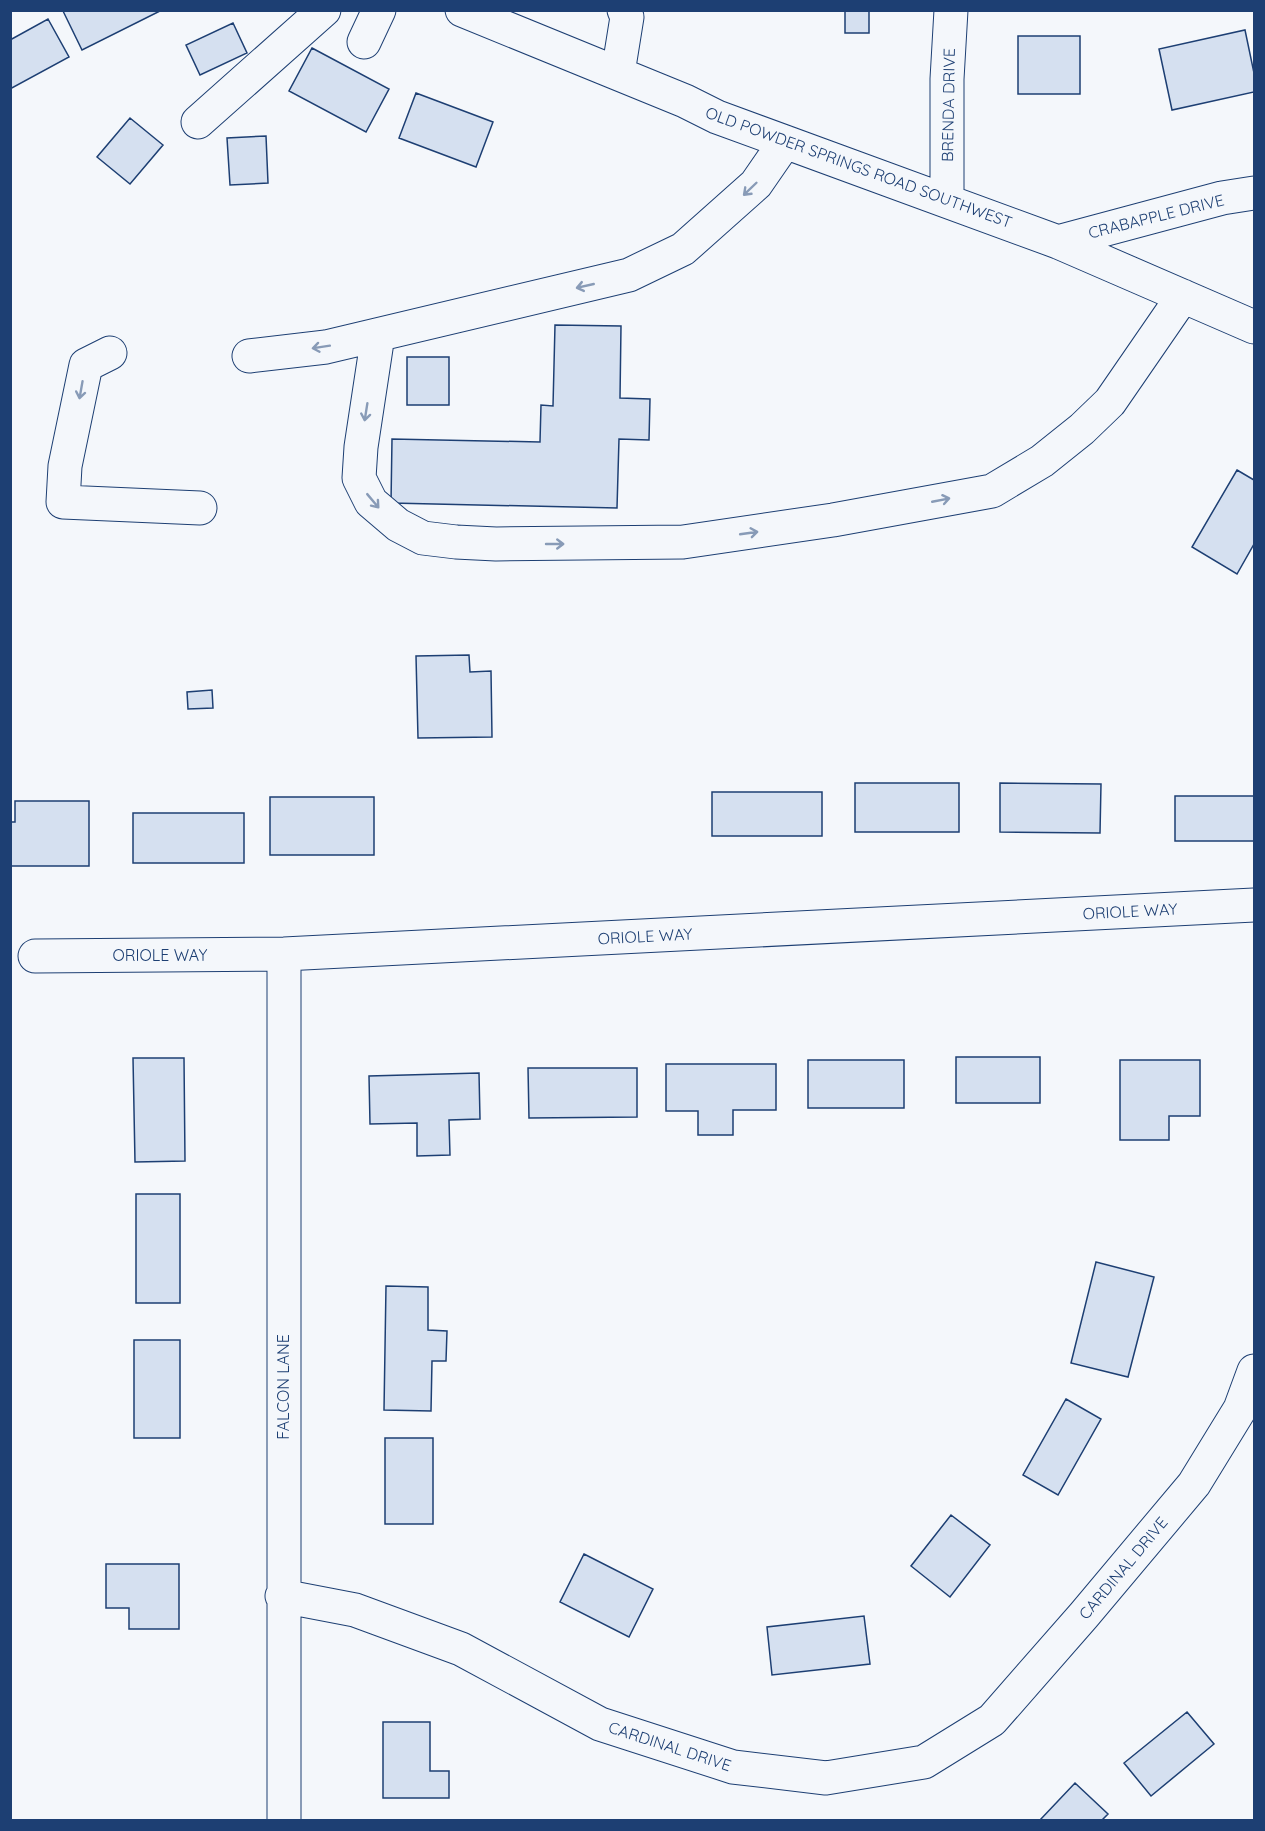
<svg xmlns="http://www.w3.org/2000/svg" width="1265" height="1831" viewBox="0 0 1265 1831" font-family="Quicksand,sans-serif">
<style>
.building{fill:#d5e0f0;stroke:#1d3f73;stroke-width:1.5}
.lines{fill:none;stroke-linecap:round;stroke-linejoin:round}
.minor-casing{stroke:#1d3f73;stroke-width:35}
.minor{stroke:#f4f7fb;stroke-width:33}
.oneway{stroke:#889bb7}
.labels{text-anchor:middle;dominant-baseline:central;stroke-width:4.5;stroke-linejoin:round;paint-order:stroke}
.street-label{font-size:16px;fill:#1d3f73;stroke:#f4f7fb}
</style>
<rect width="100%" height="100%" fill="#f4f7fb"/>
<!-- building -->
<path class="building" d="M64 10H160V11L82 50 63 11Z
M845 10H869V33H845Z
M48 19 69 57 10 89V40Z
M233 23 247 53 200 75 186 45Z
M1245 30 1254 73V92L1172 110 1159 49Z
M1018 36H1080V94H1018Z
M312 48 389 89 366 132 289 91Z
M416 93 493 122 476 167 399 138Z
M130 118 163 145 130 184 97 157Z
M266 136 268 183 230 185 227 138Z
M555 325 621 326 620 398 650 399 649 440 619 439 617 508 391 503 392 439 540 442 541 405 553 406Z
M407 357H449V405H407Z
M1237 470 1254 480V544L1237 574 1192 547Z
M469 655 470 672 491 671 492 737 418 738 416 656Z
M212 690 213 708 188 709 187 692Z
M855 783H959V832H855Z
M1000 783 1101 784 1100 833 1000 832Z
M712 792H822V836H712Z
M1175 796H1254V841H1175Z
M270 797H374V855H270Z
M15 801H89V866H10V822H15Z
M133 813H244V863H133Z
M956 1057H1040V1103H956Z
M133 1058H184L185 1161 135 1162Z
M808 1060H904V1108H808Z
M1120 1060H1200V1116H1169V1140H1120Z
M666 1064H776V1110H733V1135H698V1111H666Z
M528 1068H637V1117L529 1118Z
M479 1073 480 1119 449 1120 450 1155 417 1156V1123L370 1124 369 1076Z
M136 1194H180V1303H136Z
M1096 1262 1154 1277 1128 1377 1071 1363Z
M386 1286 428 1287V1330L447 1331 446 1361H432L431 1411 384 1410Z
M134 1340H180V1438H134Z
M1066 1399 1101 1419 1058 1495 1023 1475Z
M385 1438H433V1524H385Z
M951 1515 990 1545 950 1597 911 1566Z
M584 1554 653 1589 629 1637 560 1602Z
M106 1564H179V1629H129V1608H106Z
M864 1616 870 1664 772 1675 767 1627Z
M1187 1712 1214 1744 1151 1796 1124 1763Z
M383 1722H430V1771H449V1798H383Z
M1075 1783 1108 1814 1102 1820H1040Z"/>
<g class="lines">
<!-- minor casing -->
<g class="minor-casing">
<path id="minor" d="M462 10 685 101 717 117 1058 242 1254 327
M364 42 379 10
M618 73 627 17 624 10
M198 122 324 10
M947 200V79L951 10
M1058 242 1222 198 1254 193
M378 335 361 447 359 478 371 502 398 525 423 538 456 542 496 544 683 542 833 520 992 491 1042 461 1082 429 1110 402 1183 296
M110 353 86 365 65 466 63 502 200 508
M249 356 326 347 629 275 683 249 756 184 785 142
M35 956 284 954 1254 905
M282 1596 355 1610 461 1649 600 1724 733 1767 826 1778 924 1762 992 1720 1084 1615 1194 1484 1240 1409 1254 1371
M284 1820V954"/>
</g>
<!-- minor -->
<use href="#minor" class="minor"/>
</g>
<!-- one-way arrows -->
<defs><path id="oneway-shaft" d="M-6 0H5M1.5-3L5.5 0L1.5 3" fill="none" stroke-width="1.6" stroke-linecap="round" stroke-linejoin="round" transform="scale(1.5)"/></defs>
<g class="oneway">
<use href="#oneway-shaft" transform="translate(750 189) rotate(136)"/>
<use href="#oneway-shaft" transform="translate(585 286) rotate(167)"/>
<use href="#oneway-shaft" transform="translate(321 347) rotate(171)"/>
<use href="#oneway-shaft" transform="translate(81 390) rotate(100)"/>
<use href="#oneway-shaft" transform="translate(366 412) rotate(99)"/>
<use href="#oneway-shaft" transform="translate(941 500) rotate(-11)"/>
<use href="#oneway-shaft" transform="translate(373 501) rotate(50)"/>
<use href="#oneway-shaft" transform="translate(749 533) rotate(-8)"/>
<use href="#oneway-shaft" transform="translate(555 544)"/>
</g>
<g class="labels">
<!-- street labels -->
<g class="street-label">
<text transform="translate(948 105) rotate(-89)">BRENDA DRIVE</text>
<text transform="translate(859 167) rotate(20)">OLD POWDER SPRINGS ROAD SOUTHWEST</text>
<text transform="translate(1156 216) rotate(-14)">CRABAPPLE DRIVE</text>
<text transform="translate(1130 911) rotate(-3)">ORIOLE WAY</text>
<text transform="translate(645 936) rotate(-3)">ORIOLE WAY</text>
<text x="160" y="955">ORIOLE WAY</text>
<text transform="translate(283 1387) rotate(-90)">FALCON LANE</text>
<text transform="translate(1123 1568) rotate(-50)">CARDINAL DRIVE</text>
<text transform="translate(670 1746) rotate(18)">CARDINAL DRIVE</text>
</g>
</g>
<!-- border -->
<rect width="1265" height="1831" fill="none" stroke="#1d3f73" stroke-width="24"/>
</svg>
